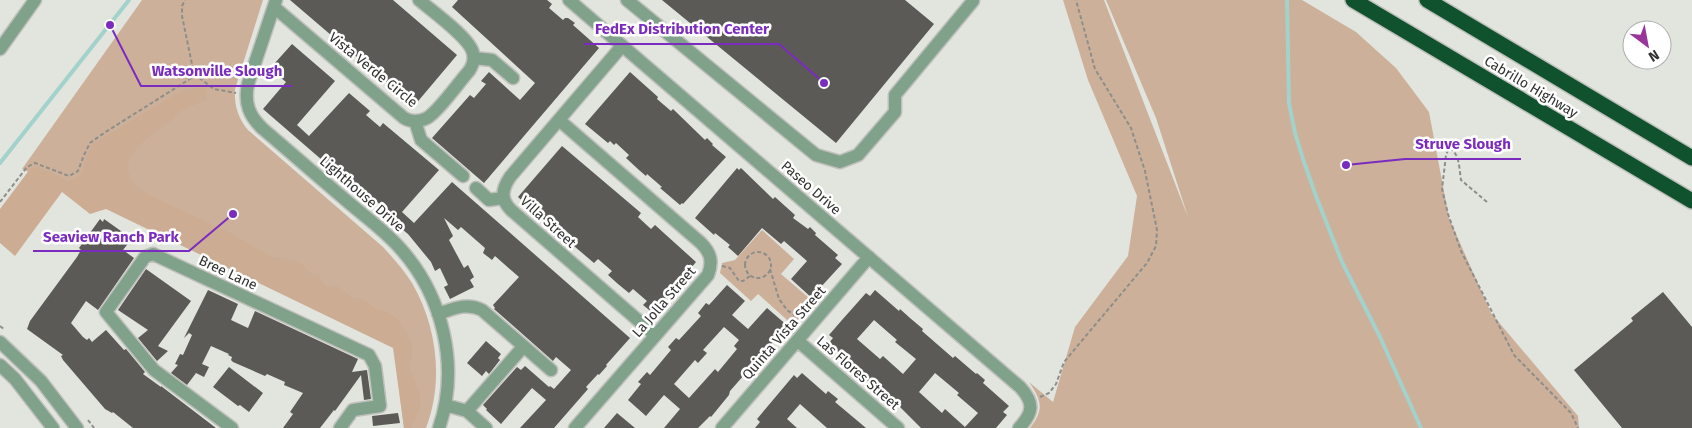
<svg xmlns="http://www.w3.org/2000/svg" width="1692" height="428" viewBox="0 0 1692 428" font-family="'Fira Sans',sans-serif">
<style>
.green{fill:#ccb09a}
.forest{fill:#ccad94}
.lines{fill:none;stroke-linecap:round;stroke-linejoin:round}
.stream{stroke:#a3d1cb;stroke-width:4}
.building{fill:#5c5a56;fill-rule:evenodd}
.minor-casing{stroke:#bfc0bb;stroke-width:15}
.highway-casing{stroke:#bfc0bb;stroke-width:18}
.path{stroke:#8d8e8a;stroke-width:2;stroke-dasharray:4 2.5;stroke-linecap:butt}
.minor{stroke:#80a18a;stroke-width:12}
.highway{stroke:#11522e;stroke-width:15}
.labels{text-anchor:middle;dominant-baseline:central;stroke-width:5;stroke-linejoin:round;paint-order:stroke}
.street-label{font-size:14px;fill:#313230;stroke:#fff}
.leader{fill:none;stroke:#7b2cbf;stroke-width:2}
.callout-dot{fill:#7b2cbf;stroke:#fff;stroke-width:2}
.callout-label{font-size:15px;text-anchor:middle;font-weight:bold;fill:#7b2cbf;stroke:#fff;stroke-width:5;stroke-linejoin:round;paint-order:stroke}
</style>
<rect width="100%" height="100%" fill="#e2e4de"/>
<!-- green -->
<path class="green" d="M142 0H263L235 89C234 105 238 118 248 130L383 247C393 258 404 270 412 283 437 326 444 381 426 428H404L393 340 22 169Z
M1063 0H1104L1188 217 1156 118 1106 0H1302L1356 32 1396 68 1429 112 1449 218 1491 313 1578 416 1579 428H1030C1045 409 1041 400 1029 382L1053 402 1075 327 1128 256 1137 196 1088 80Z
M762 230 794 259 781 274 816 304 795 327 758 294 751 301 720 273 722 263 735 260Z"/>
<!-- forest -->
<path class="forest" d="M205 88 207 100C200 104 192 105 185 109 177 113 172 121 164 126 138 145 106 168 149 195L229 232 270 256 300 262 312 274 320 276 322 282 327 286 339 287 352 297 366 300 375 309 386 311 397 318 406 331 411 342 412 352 410 369 418 389 421 402 419 411 411 428H404L393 348 106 209 90 214 62 192 15 256 0 243V209L30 169 39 167 69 181 81 175 85 159 93 144 184 89Z"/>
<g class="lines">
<!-- stream -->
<path class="stream" d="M1287 0 1289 103 1295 133 1304 162 1316 196 1342 262 1380 337 1421 428
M0 163 129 0"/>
</g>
<!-- building -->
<path class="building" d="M290 0H393L457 55 414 106Z
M458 0H547L552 4 549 8 563 20 565 18H568L575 23 573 25 599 48 484 183 432 138 470 95 474 98 486 84 481 81 489 72 520 100 535 83 452 7Z
M662 0H905L934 24 836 143Z
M292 44 335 81 297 125 309 136 349 93 370 111 366 115 380 127 383 123 439 170 402 212 414 223 452 182 630 338 606 365 607 366 599 375 598 374 586 387 588 389 554 428H520L546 400 532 388 501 424 486 410 487 409 483 405 517 367 521 370 525 366 549 387 550 386 554 389 571 370 556 357 553 361 494 309 495 308 493 305 519 277 495 256 492 260 483 253 485 248 461 227 458 230 444 218 453 236 449 240 464 268 468 265 474 277 470 280 474 287 450 299 444 287 448 285 440 268 435 271 431 262 408 234 387 217 391 213 377 202 374 205 263 109 286 82 276 74 279 69 274 64Z
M630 72 658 97 657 99 671 111 673 109 705 140 707 138 713 144 712 145 726 157 683 204 682 203 680 205 660 188 662 187 647 174 646 176 639 170 626 158 629 155 616 143 614 145 610 141 608 143 585 124Z
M562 146 641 213 638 217 651 229 655 225 696 262 653 313 643 305 647 301 633 289 629 293 618 284 608 275 612 271 598 259 594 263 574 246 578 242 564 229 560 233 540 216 543 211 530 200 526 204 518 197Z
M737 168 739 170 741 168 773 199 775 197 795 215 793 218 808 229 810 227 816 233 815 235 838 255 835 258 842 264 819 289 821 290 813 299 791 279 807 261 784 241 781 244 762 228 738 256 728 247 730 245 715 233 714 235 695 218Z
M100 219 103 222 104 219 128 236 126 238 130 241 123 250 134 258 98 310 86 301 71 323 83 337 87 340 89 338 92 342 106 330 124 350 126 349 145 372 143 374 161 387V386L216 428H133L113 412 112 413 105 409 63 360 61 356 63 355 27 329 30 321 77 257 81 250 79 248Z
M146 269 191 301 158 346 168 351 157 361 138 338 148 330 118 310Z
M727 285 745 301 732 315 748 329 767 308 789 327 782 335 781 333 730 391 729 395 711 417 710 416 698 428H664L680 409 664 395 646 416 628 400 641 384 638 382 647 372 650 375 671 350 668 347 676 338 679 340 701 316 698 313 706 303 709 305ZM724 327 739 340 734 346 737 349 718 372 715 369 689 398 674 384 695 360 698 363 707 353 703 350Z
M208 290 238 304 231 320 248 328 255 311 358 359 352 372 367 370 371 399 364 400 361 375 335 411 334 410 320 428H283L293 414 290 412 303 393 284 385 285 382 267 374 265 376 233 362 231 360 232 357 228 355 229 354 211 346 202 364 209 367 204 377 196 373 187 385 171 373 178 365 175 364 180 354 183 355 192 335 189 333 184 338Z
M875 290 899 311 900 309 910 318 923 329 922 331 953 358 955 356 976 374 977 373 985 380 983 383 1009 406 1003 412 1007 415 996 428H921L894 401 875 385 874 386 850 366 853 364 828 344 833 338 829 335 842 320 866 293 870 296ZM874 320 897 340 895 342 916 359 903 374 883 356 880 359 857 339ZM935 373 959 393 957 395 978 413 965 427 945 409 942 413 919 392Z
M1663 292 1692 327V428H1622L1574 370 1633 321 1631 318Z
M486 341 501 354 498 358 500 360 489 374 486 371 482 376 467 363Z
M229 367 263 393 249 412 240 405 238 406 213 387Z
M802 373 826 394 828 391 838 399 835 402 866 428H827L800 404 787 419 797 428H755L760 422 757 419 794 375 797 378Z
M398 413 400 423 373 426 372 416Z
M617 413 635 428H604Z"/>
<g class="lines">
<!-- minor casing -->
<g class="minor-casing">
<path id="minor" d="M276 0 248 84C244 103 249 116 263 129 289 151 315 174 341 196 360 213 382 228 399 247 443 295 460 366 439 428
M569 0 1020 387C1035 403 1033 413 1019 428
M627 0 816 155 840 162 858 155 895 112V95L973 1 972 0
M274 7 404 118C411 122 419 122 427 118 438 112 459 82 469 71 473 65 475 60 473 53 470 38 432 11 419 0
M622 46 510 177C502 189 500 199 511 210L655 335
M0 49 35 0
M474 58 492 60 513 78
M559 120 701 243C711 253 713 262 708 275L575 428
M415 121 421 140 463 176
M476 188 489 200 503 198
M438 314C453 309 467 302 482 310L551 370
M798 341 898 428
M0 342 41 381 77 428
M0 365 15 379 53 428
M445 405 467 411 486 428
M467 411 523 347
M232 428 154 370 106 312 145 257 153 254 369 355 375 366 380 406 353 410 340 428
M722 428 869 257"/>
</g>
<!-- highway casing -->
<g class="highway-casing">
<path id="highway" d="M1353 0 1692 201
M1427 0 1692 158"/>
</g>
<!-- path -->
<path class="path" d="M194 74 214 89 236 93
M0 202 27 167 35 163 69 176 78 171 84 155 90 143 104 133 193 77 194 74 182 16V6L185 0
M1487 202 1461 180C1459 169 1460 153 1449 148L1446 155 1442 189 1448 214 1461 251 1514 355 1571 413 1578 428
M745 265a13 13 0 1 1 26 0a13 13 0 1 1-26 0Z
M722 266 730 268 739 281H743L750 276
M770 269 779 299 787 310 800 319
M0 326 5 330
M1040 397 1049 393 1056 384 1064 362 1147 263 1156 246 1157 230 1145 171 1131 128 1095 69 1076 0
M88 420 94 428"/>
<!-- minor -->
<use href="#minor" class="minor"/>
<!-- highway -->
<use href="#highway" class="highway"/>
</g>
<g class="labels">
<!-- street labels -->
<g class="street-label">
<text transform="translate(373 70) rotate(39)">Vista Verde Circle</text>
<text transform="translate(1531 87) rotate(31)">Cabrillo Highway</text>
<text transform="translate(811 188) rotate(41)">Paseo Drive</text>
<text transform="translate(362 194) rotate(41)">Lighthouse Drive</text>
<text transform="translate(548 222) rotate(42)">Villa Street</text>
<text transform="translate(228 273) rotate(25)">Bree Lane</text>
<text transform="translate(664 302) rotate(-49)">La Jolla Street</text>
<text transform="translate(784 333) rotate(-49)">Quinta Vista Street</text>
<text transform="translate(858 373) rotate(41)">Las Flores Street</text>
</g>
</g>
<!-- callouts -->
<path class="leader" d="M824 83L779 44H584M110 25L141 86H292M1346 165L1405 159H1521M233 214L189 251H33"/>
<g class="callout-dot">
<circle cx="824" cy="83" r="5"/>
<circle cx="110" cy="25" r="5"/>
<circle cx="1346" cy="165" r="5"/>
<circle cx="233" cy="214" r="5"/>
</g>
<g class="callout-label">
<text x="682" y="34">FedEx Distribution Center</text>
<text x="217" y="76">Watsonville Slough</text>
<text x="1463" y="149">Struve Slough</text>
<text x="111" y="242">Seaview Ranch Park</text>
</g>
<!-- north arrow -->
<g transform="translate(1647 45) rotate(148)"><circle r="24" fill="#ffffff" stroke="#adadac"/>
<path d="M0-4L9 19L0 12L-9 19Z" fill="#99359a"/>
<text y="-8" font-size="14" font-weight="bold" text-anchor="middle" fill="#313230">N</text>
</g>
</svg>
